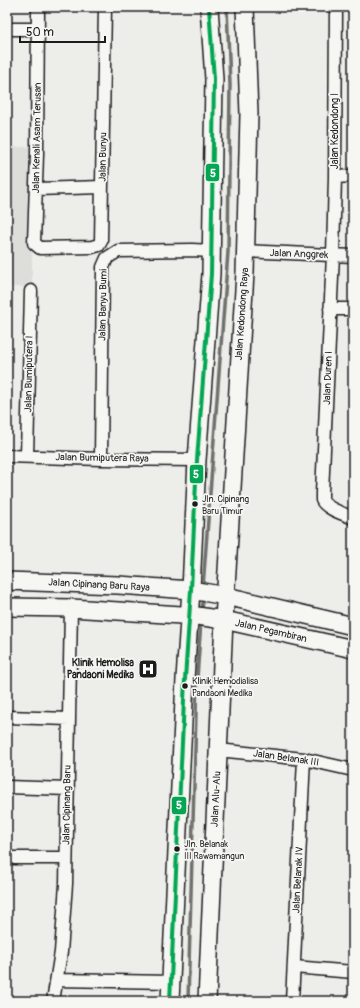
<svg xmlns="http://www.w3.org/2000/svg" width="360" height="1008" viewBox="0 0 360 1008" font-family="Pangolin,sans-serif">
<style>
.built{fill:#ddddda}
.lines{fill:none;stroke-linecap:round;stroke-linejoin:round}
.stream{stroke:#6f6f6d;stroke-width:3.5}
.street-casing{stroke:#1c1c1c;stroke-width:15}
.secondary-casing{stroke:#1c1c1c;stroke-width:20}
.street{stroke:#f6f6f2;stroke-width:12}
.secondary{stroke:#f6f6f2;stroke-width:17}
.bus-1-casing{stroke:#f6f6f2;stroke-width:7}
.bus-1{stroke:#00a651;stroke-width:4}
.bus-dot{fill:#1c1c1c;stroke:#f6f6f2;stroke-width:1.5}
.labels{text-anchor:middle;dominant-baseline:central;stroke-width:3.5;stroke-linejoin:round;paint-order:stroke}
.bus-label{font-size:9px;fill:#1c1c1c;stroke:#f6f6f2;text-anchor:start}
.street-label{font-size:10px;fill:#1c1c1c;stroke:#f6f6f2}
.poi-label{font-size:10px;font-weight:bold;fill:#1c1c1c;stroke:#f6f6f2;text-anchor:end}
.line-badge{stroke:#f6f6f2;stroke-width:1.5}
.badge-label{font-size:11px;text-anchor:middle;font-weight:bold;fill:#fff}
</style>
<rect width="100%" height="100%" fill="#edede9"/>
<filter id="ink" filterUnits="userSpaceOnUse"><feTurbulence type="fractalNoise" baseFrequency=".025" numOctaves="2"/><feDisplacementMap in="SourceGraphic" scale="8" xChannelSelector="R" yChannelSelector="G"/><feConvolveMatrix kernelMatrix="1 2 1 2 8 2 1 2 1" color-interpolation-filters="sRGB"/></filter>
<g filter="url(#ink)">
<!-- built -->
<path class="built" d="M7 147H32V287H7Z"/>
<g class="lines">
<!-- stream -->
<path class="stream" d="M203 587 228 252 230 85 227 7
M202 613 203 597
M188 1001 197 678 201 621"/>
<!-- street casing -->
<g class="street-casing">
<path id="street" d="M38 7 37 154 34 243 40 248 92 247 99 245 101 241 105 7
M336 7 335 177 333 255 322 493C322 496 322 498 322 500 326 509 345 514 353 518
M7 29H38
M335 177 353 176
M36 189 102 187
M246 251 353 256
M330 309H353
M7 456 101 459 197 460
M27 456 31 291
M101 459 103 267 107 258 118 251 192 250 212 251
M7 717 69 719
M218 750 304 759 353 770
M7 787 68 789
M7 858H66
M294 967 353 972
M57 980 171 982
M53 1001 61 952 66 884 71 608
M292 1001 304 759"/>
</g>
<!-- secondary casing -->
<g class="secondary-casing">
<path id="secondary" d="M7 581 118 585 191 590 226 596 353 626
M7 607 71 608 197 616 224 620 353 649
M170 1001 185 679 191 590 197 460 211 274 214 79 209 7
M207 1001 224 620 245 273 249 114 245 7"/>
</g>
<!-- street -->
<use href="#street" class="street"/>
<!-- secondary -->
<use href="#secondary" class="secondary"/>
<!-- bus-1 casing -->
<g class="bus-1-casing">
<path id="bus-1" d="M170 1001 185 679 191 590 197 460 211 274 214 79 209 7"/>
</g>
<!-- bus-1 -->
<use href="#bus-1" class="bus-1"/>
</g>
</g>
<!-- icons -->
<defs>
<g id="hospital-square" transform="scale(1)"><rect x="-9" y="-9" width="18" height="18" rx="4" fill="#1c1c1c" stroke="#f6f6f2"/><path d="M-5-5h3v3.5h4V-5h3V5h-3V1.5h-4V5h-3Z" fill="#fff"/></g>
</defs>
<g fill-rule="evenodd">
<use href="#hospital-square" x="148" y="669"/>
</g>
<!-- markers -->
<g class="bus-dot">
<circle cx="195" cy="504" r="3.5"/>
<circle cx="185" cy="686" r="3.5"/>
<circle cx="177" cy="849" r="3.5"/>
</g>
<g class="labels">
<!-- bus labels -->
<g class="bus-label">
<text x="202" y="499">Jln. Cipinang<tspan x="202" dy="12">Baru Timur</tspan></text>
<text x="192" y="681">Klinik Hemodialisa<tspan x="192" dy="12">Pandaoni Medika</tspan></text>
<text x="184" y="844">Jln. Belanak<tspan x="184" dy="12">III Rawamangun</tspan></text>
</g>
<!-- street labels -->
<g class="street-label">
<text transform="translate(335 131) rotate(-90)">Jalan Kedondong I</text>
<text transform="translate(37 138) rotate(-89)">Jalan Kenali Asam Terusan</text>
<text transform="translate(103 157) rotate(-89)">Jalan Bunyu</text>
<text transform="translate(299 254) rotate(2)">Jalan Anggrek</text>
<text transform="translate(103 305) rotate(-89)">Jalan Banyu Bumi</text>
<text transform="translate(242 314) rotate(-86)">Jalan Kedondong Raya</text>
<text transform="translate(29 374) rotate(-89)">Jalan Bumiputera I</text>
<text transform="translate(328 378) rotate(-88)">Jalan Duren I</text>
<text transform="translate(102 458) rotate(1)">Jalan Bumiputera Raya</text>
<text transform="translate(99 585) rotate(3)">Jalan Cipinang Baru Raya</text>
<text transform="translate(271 631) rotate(13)">Jalan Pegambiran</text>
<text transform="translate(286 758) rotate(8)">Jalan Belanak III</text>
<text transform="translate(216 799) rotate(-87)">Jalan Alu-Alu</text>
<text transform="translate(67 805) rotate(-89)">Jalan Cipinang Baru</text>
<text transform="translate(298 880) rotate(-87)">Jalan Belanak IV</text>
</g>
<!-- poi labels -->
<g class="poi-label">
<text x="134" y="663">Klinik Hemolisa<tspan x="134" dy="12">Pandaoni Medika</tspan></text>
</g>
</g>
<g class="line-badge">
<rect x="205" y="163" width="15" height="19" rx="4" fill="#00a651"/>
<rect x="189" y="464" width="15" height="20" rx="4" fill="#00a651"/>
<rect x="171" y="796" width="16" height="19" rx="4" fill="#00a651"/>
</g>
<g class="badge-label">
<text x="213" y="177">5</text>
<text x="196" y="478">5</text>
<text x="179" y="809">5</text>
</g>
<!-- margin -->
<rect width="360" height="1008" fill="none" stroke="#f6f6f2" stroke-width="24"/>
<rect x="12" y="12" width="336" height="984" fill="none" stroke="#1c1c1c" stroke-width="1.5" filter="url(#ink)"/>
<!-- scale -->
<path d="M20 36v6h85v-6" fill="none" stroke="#1c1c1c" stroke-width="2"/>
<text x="26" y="36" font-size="12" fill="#1c1c1c" stroke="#f6f6f2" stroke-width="3" paint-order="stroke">50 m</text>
</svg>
